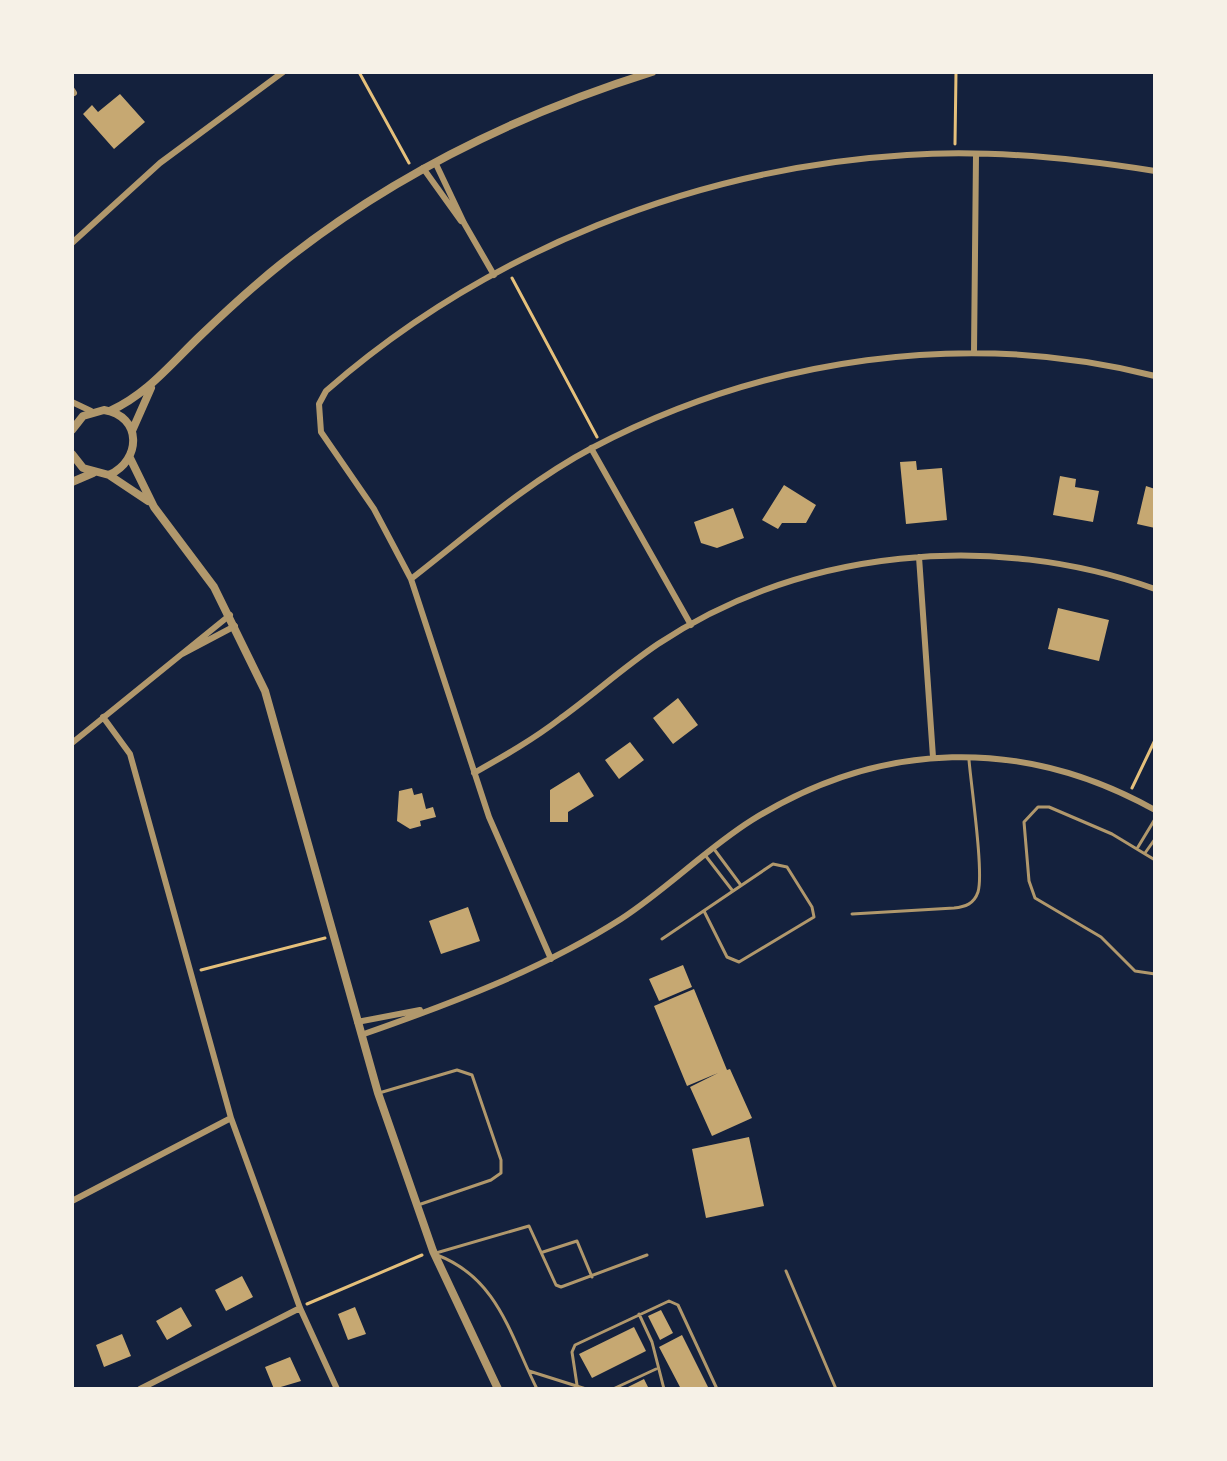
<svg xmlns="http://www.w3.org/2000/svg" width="1227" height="1461" viewBox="0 0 1227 1461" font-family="'Noto Serif',serif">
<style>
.building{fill:#c6a872}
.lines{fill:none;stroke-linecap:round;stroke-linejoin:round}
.path{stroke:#e5c07b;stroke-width:3}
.service{stroke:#b1986c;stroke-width:3}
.minor{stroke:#b1986c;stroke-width:6}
.tertiary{stroke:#b1986c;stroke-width:8}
</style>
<rect width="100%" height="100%" fill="#14213d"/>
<!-- building -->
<path class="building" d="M120 94 145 122 114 149 83 114 92 105 98 112Z
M916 461 917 470 942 468 947 520 906 524 900 462Z
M1060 476 1076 479 1075 487 1099 491 1093 522 1053 515Z
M784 485 816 505 806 523H782L778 529 762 520Z
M1146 486 1155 489V528L1137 524Z
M733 508 744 538 717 548 701 543 694 522Z
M1058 608 1109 620 1099 661 1048 649Z
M678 698 698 725 673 744 653 718Z
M630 742 644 760 619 779 605 760Z
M579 772 594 796 568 812V822H550V790Z
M412 788 414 795 422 793 426 809 433 807 436 817 420 821 421 826 410 829 397 821 399 791Z
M468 907 480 941 441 954 429 921Z
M683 965 692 987 659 1001 649 979Z
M694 989 727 1070 730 1069 752 1118 712 1136 690 1087 718 1073 687 1086 654 1006Z
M749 1137 764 1206 706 1218 692 1149Z
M242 1276 253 1297 226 1311 215 1290Z
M181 1307 192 1326 167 1340 156 1321Z
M355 1307 366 1334 348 1340 338 1314Z
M661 1310 673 1333 660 1340 648 1316Z
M634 1327 646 1351 592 1378 579 1354Z
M122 1334 131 1356 104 1367 96 1345Z
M682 1335 709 1389H681L659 1347Z
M290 1357 301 1381 274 1389 265 1367Z
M644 1379 649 1389H624Z"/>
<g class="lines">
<!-- path -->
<path class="path" d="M359 72 409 163
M955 144 956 72
M512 278 597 437
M1132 788 1155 740
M201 970 325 938
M307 1304 422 1255"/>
<!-- service -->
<path class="service" d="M1138 847 1155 819
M714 849 740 884
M1145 853 1155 839
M705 855 732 890
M1155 860 1112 834 1049 807H1038L1024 822 1029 881 1035 898 1101 937 1135 971 1155 974
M852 914 954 908C965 907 974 904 978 892 984 873 971 785 969 760
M662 939 773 864 787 867 812 907 814 917 739 962 727 957 704 911
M379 1093 457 1070 472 1075 501 1160V1173L491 1180 421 1204
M543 1252 577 1241 592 1277
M436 1253 529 1226 556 1285 561 1287 647 1255
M437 1255C498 1278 510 1335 537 1389
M786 1271 836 1389
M639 1314 652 1342 664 1389
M529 1371 586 1389
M577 1385 572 1352 575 1345 669 1301 678 1305 717 1389
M613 1389 656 1369"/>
<!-- minor -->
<path class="minor" d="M72 90 74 93
M435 162 464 223 494 275
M423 168 461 221
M72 243 160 163 283 72
M974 353 976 155
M72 402 91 411
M591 448 691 625
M919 557 933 757
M411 579C469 534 526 483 592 448 763 358 966 328 1155 376
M182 654 235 626
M103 717 130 754 231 1118 300 1308 337 1389
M72 743 230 615
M474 773C504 756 534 739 561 718 594 694 624 667 658 644 803 548 993 531 1155 589
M551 959 489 817 411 579 374 509 321 432 319 404 326 391C486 251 695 168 907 155 989 149 1074 158 1155 171
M357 1022 420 1010
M361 1035C450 1004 541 970 621 919 667 889 706 849 752 820 881 740 1022 736 1155 810
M72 1201 231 1118
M140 1389 300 1308"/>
<!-- tertiary -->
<path class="tertiary" d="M110 411C147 394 170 365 199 337 225 312 252 287 281 264 391 176 518 114 652 72
M72 430 83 416 104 410C142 416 142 460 109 475L83 468 72 454
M132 431 151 388
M130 458 154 507 214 587 265 691 378 1093 433 1251 498 1389
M109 475 148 501
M72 482 93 473"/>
</g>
<!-- border -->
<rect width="1227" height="1461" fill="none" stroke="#f6f1e7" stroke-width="148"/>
</svg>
